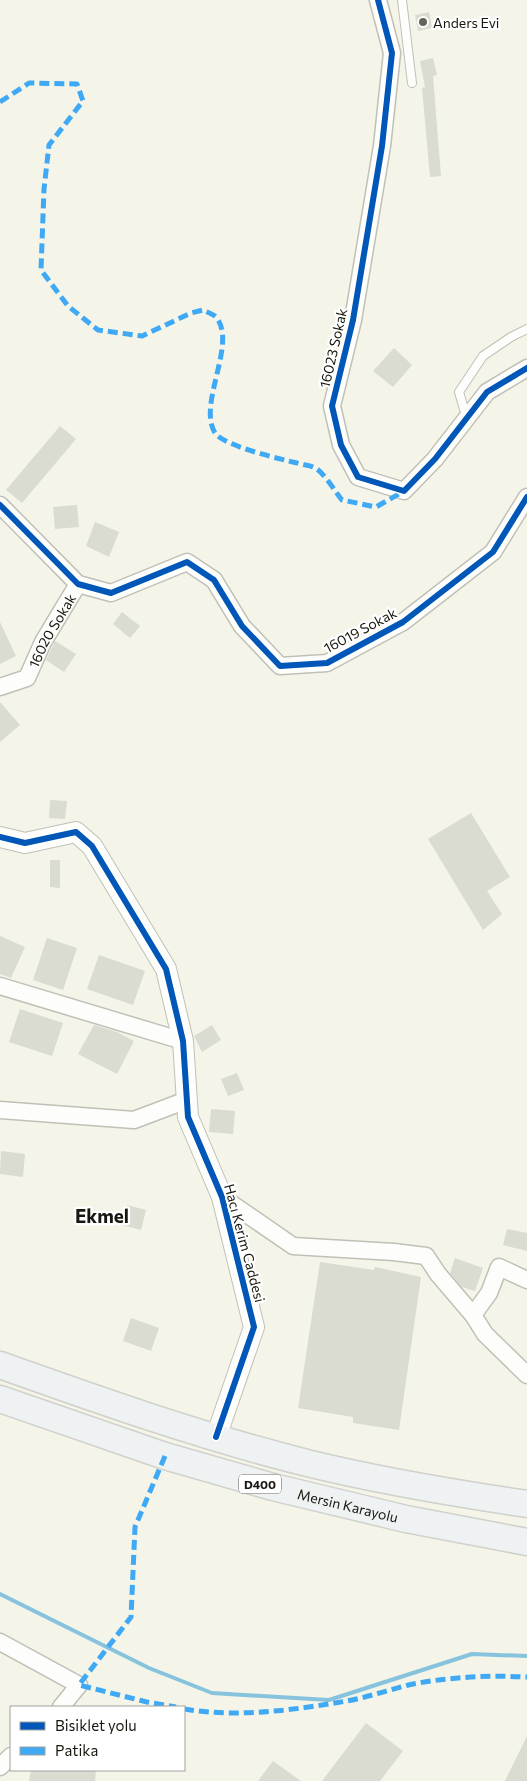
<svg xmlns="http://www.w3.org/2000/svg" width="527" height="1781" viewBox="0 0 527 1781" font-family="Commissioner,sans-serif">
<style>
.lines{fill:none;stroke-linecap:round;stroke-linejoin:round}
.stream{stroke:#88c3de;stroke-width:4}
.building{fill:#dadbd1}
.service-casing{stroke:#c0c0b6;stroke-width:10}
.minor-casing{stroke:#c0c0b6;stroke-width:19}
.tertiary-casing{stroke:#c0c0b6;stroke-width:22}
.trunk-casing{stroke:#d1d1cc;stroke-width:29}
.service{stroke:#fdfefc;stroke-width:8}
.minor{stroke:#fdfefc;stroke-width:16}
.tertiary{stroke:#fdfefc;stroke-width:20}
.trunk{stroke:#eef2f3;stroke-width:26}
.quiet{stroke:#3fa9f5;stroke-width:5;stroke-dasharray:10 5;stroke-linecap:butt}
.cycleway-casing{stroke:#fff;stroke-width:9}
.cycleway{stroke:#0057b8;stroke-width:6}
.poi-dot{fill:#64655b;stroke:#fff;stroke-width:2}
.labels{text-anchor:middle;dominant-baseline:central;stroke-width:4.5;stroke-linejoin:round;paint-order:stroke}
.shield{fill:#fff;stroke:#5d5d57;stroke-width:1}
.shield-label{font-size:12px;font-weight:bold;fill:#17170f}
.poi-label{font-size:14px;fill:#17170f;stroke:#fff;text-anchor:start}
.street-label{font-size:14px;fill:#17170f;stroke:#fff}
.district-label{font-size:19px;font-weight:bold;fill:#17170f;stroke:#fff}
</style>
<rect width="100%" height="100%" fill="#f4f5e8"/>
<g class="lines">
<!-- stream -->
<path class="stream" d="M0 1594 149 1668 212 1693 329 1700 472 1654 527 1656"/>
</g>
<!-- building -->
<path class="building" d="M429 12 432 28 418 31 415 15Z
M433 58 437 75 433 76 441 176 430 177 422 88 425 87 420 61Z
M394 348 412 365 393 387 373 371Z
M60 426 76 439 22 503 6 490Z
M77 505 79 527 55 529 53 507Z
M95 522 119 532 109 557 86 546Z
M122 612 140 626 130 638 113 624Z
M0 622 16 656 0 664Z
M55 641 76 654 64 672 46 660Z
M0 702 20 725 0 742Z
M50 800 67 801 65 819 49 818Z
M471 813 510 877 487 891 502 914 483 930 428 839Z
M50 860H60V888L50 887Z
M0 936 25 947 11 978 0 974Z
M47 938 77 948 63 990 33 980Z
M99 955 145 971 133 1005 87 989Z
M20 1009 63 1023 52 1056 9 1042Z
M94 1025 117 1032 134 1041 117 1074 78 1054Z
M212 1025 221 1040 202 1052 194 1036Z
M237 1073 244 1090 228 1096 221 1079Z
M211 1109 235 1111 233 1134 209 1132Z
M1 1151 25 1154 23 1177 0 1174Z
M127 1205 146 1210 141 1230 122 1225Z
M507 1229 527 1233V1251L503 1245Z
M455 1258 483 1268 475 1291 462 1287 450 1273Z
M320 1262 374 1270 375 1267 421 1277 399 1430 353 1423V1417L298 1408Z
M131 1318 159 1328 151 1351 123 1341Z
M366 1723 403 1751 380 1781H322Z
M527 1736V1781H505Z
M273 1761 301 1781H258Z
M31 1770H96L95 1781H29Z"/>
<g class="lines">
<!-- service casing -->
<g class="service-casing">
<path id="service" d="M402 0 412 83
M470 414 464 409 459 392 483 356 511 337 527 329"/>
</g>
<!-- minor casing -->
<g class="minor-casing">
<g id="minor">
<path d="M378 0 392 53 382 146 353 320 332 406 341 445 358 477 404 491 435 459 487 392 527 368"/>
<path d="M0 505 78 584 111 593 187 562 214 580 242 626 280 666 327 663 403 622 493 552 527 497"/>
<path id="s1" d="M0 687 27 678 43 642 78 584"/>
<path d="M0 986 183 1041"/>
<path d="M0 1110 134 1120 187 1100"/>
<path d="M222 1197 293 1246 394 1252 426 1256 438 1274 473 1315 485 1334 527 1375"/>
<path d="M473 1315 489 1293 499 1267 527 1280"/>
<path d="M0 1642 79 1685 61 1707"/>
<path d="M0 1767 11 1756"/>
</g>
</g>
<!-- tertiary casing -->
<g class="tertiary-casing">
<path id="tertiary" d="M0 837 25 843 76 832 92 846 166 969 183 1041 188 1117 222 1197 254 1327 216 1437"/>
</g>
<!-- trunk casing -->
<g class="trunk-casing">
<g id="trunk">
<path d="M0 1365C101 1401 203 1437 307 1463 380 1481 453 1493 527 1504"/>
<path id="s2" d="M0 1399 165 1456 273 1487 406 1519 527 1542"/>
</g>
</g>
<!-- service -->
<use href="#service" class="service"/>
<!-- minor -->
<use href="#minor" class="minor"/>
<!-- tertiary -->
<use href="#tertiary" class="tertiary"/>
<!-- trunk -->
<use href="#trunk" class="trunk"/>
<!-- quiet -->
<path class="quiet" d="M0 102 29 83 77 84 83 101 49 145 44 189 41 270 68 306 98 330 142 336 191 313 203 310C207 312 213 314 216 317 238 343 197 404 215 433 224 446 280 459 297 463 302 465 310 465 315 468 323 471 336 493 342 500L376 507 404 491
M165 1456 135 1527 131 1617 79 1685 147 1702 176 1707
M184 1709C237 1718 294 1710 347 1701 369 1697 391 1689 413 1684 450 1677 489 1675 527 1677"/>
<!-- cycleway casing -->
<g class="cycleway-casing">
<path id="cycleway" d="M378 0 392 53 382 146 353 320 332 406 341 445 358 477 404 491 435 459 487 392 527 368
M0 505 78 584 111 593 187 562 214 580 242 626 280 666 327 663 403 622 493 552 527 497
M0 837 25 843 76 832 92 846 166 969 183 1041 188 1117 222 1197 254 1327 216 1437"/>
</g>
<!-- cycleway -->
<use href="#cycleway" class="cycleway"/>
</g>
<!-- markers -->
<circle class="poi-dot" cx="423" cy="22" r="5"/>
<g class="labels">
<!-- shield labels -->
<rect class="shield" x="239" y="1474.5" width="42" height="19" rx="4"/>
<g class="shield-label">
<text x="260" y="1484">D400</text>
</g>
<!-- poi labels -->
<g class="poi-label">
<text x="433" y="22">Anders Evi</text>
</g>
<!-- street labels -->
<g class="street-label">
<text transform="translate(333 348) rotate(-77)">16023 Sokak</text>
<text stroke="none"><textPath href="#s1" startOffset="82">16020 Sokak</textPath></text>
<text transform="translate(360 630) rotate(-28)">16019 Sokak</text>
<text transform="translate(245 1243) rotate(75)">Hacı Kerim Caddesi</text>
<text stroke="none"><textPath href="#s2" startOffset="364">Mersin Karayolu</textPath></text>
</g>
<!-- district labels -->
<g class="district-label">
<text x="102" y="1215">Ekmel</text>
</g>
</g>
<!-- legend -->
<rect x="10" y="1706" width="175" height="65" fill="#ffffff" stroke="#a2a29f"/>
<rect x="20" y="1722" width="25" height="8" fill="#0057b8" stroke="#a2a29f"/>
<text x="55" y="1731" font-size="15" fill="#17170f">Bisiklet yolu</text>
<rect x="20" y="1747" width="25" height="8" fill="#3fa9f5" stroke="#a2a29f"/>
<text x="55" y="1756" font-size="15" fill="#17170f">Patika</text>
</svg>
